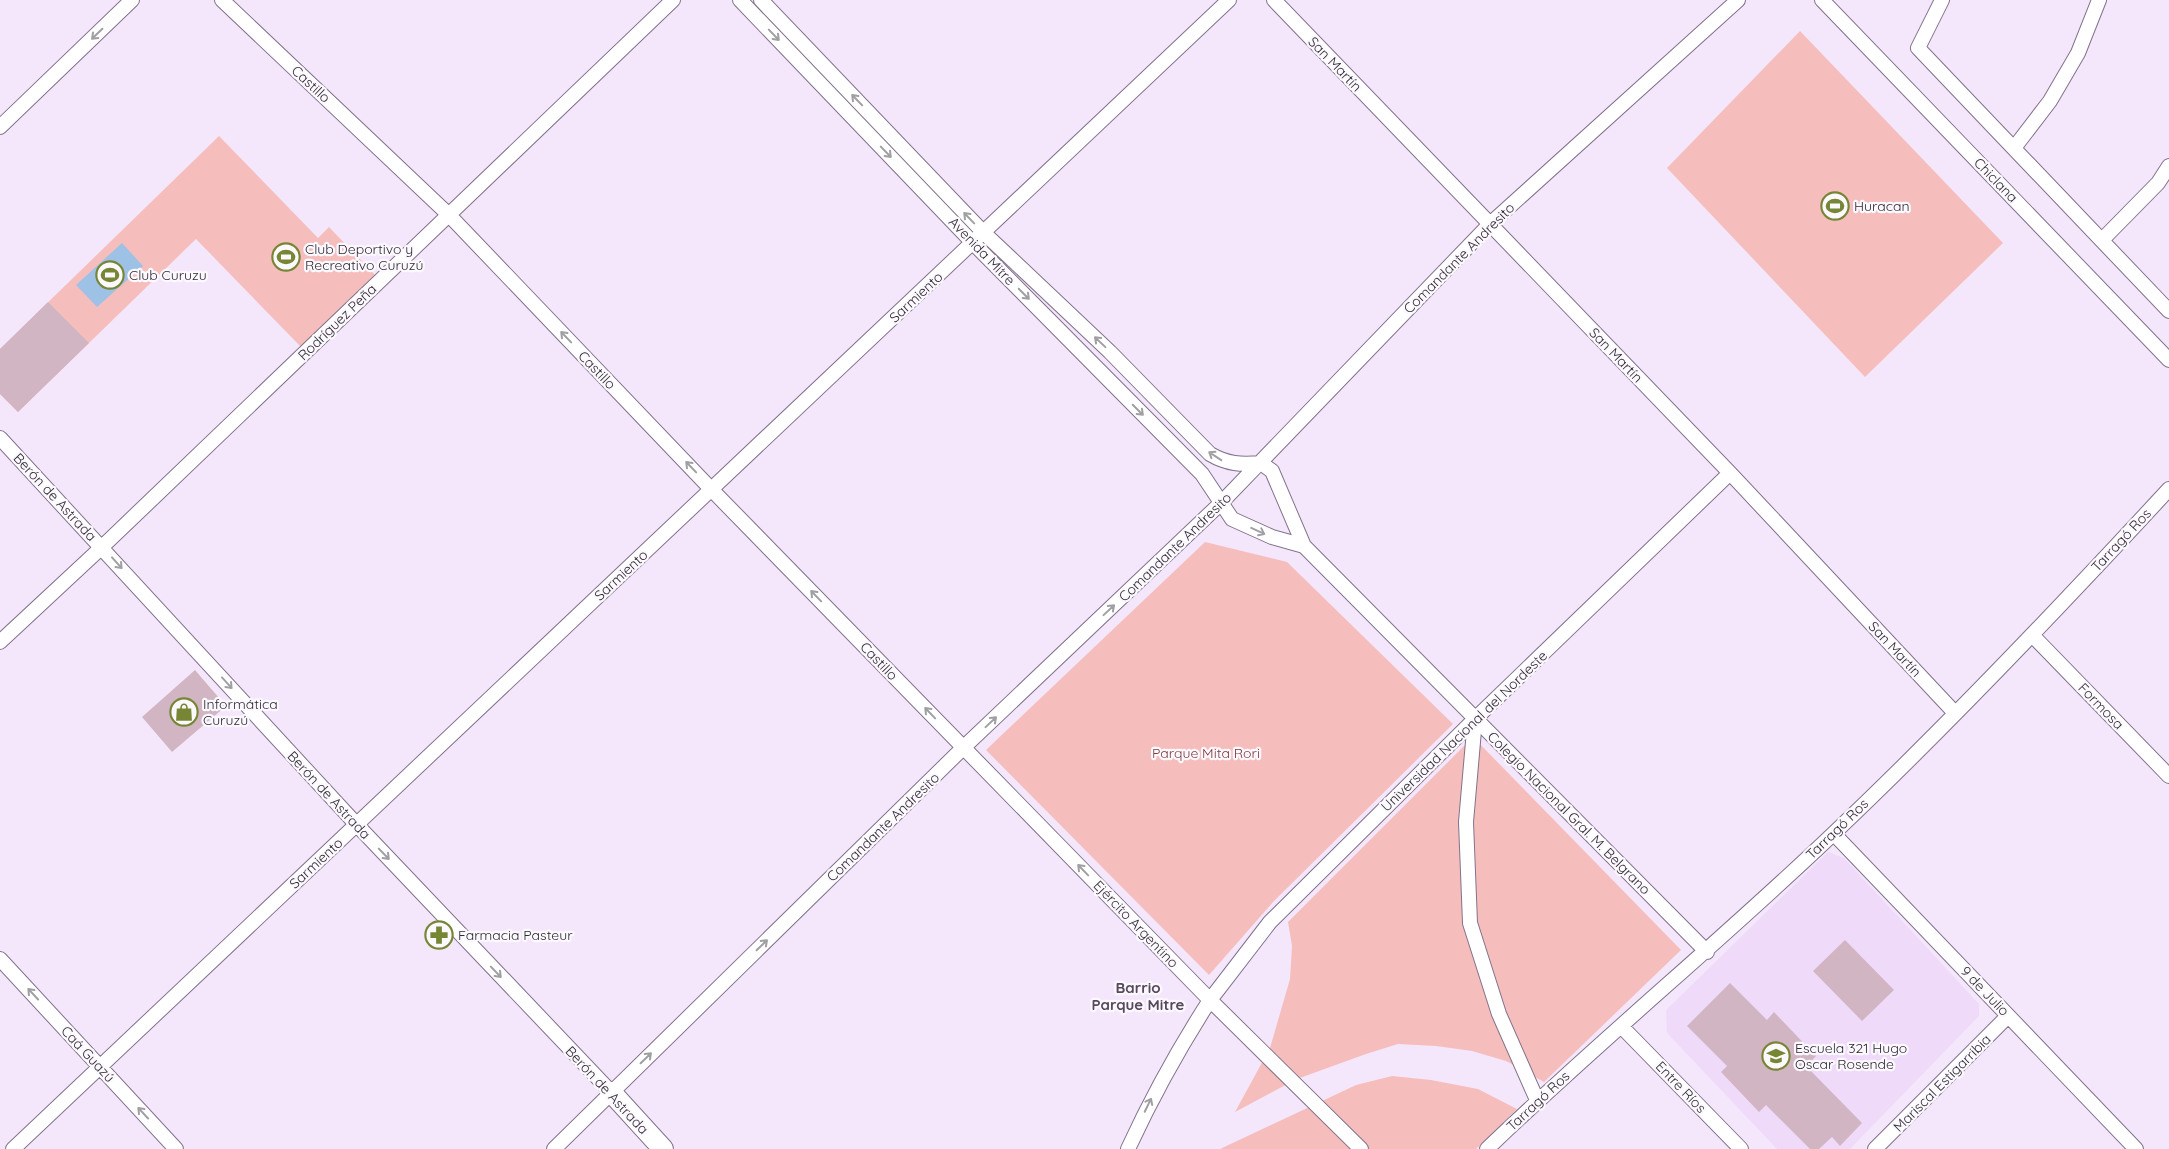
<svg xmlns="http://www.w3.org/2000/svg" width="2169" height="1149" viewBox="0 0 2169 1149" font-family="Quicksand,sans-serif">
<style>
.built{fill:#efdafa}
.green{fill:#f5bebd}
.water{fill:#9ec2e6}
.building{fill:#d2b5c3}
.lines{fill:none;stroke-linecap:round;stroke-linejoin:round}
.street-casing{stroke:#82738a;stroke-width:16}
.secondary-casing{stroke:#82738a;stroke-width:22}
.street{stroke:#fff;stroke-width:14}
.secondary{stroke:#fff;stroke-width:20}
.oneway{stroke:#a19fa3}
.labels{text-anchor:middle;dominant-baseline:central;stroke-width:4.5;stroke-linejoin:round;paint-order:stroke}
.street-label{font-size:14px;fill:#2f2933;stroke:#fcf9fe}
.poi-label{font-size:14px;fill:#2f2933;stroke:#fcf9fe;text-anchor:start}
.park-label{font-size:14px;fill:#7e3b3c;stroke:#fcf9fe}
.neighbourhood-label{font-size:15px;font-weight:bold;fill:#57495e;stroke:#fcf9fe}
</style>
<rect width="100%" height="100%" fill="#f4e7fc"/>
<!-- built -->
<path class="built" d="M1828 852 1844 858 1979 1004V1016L1850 1149H1777L1667 1033 1666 1010Z"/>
<!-- green -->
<path class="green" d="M1800 31 2003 243 1865 377 1667 168Z
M219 136 318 238 329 227 376 276 302 348 196 239 18 412 0 394V349Z
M1205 542 1287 562 1453 724 1273 902 1209 975 986 750Z
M1473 737 1681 950 1544 1082 1506 1061 1472 1051 1436 1046 1398 1044 1366 1054 1297 1079 1235 1112 1270 1048 1290 979 1292 946 1288 922Z
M1392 1076 1431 1080 1478 1089 1517 1109 1476 1149H1220L1356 1085Z"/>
<!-- water -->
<path class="water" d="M122 243 143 266 97 307 76 285Z"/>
<!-- building -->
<path class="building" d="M48 302 89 343 18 412 0 394V349Z
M195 670 226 706 172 752 142 717Z
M1845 940 1894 990 1862 1021 1813 971Z
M1730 983 1767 1020 1774 1012 1816 1056 1806 1066 1862 1123 1840 1146 1832 1137 1819 1149H1810L1766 1105 1759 1112 1721 1072 1727 1066 1687 1026Z"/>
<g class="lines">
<!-- street casing -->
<g class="street-casing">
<path id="street" d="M222 0 449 215 711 489 1210 1000C1179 1048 1152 1097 1128 1149
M740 0 973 243 1202 474 1232 519 1272 537 1304 546
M761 0 984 233 1110 352 1210 454C1227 464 1241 465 1261 463
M1274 0 1730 473 1955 713
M1822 0 2169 360
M1942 0 1918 48 2169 311
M0 127 132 0
M2014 148 2050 101 2078 53 2099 0
M2102 240 2158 183 2169 166
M0 438 357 825 611 1092
M1261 463 1272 471 1304 546 1707 952
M2033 636 2169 776
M0 642 102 547 673 0
M1475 719 1466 822 1470 923 1499 1014 1537 1100
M1834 834 2136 1149
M0 959 176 1149
M1621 1026 1741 1149
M13 1149 1229 0
M554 1149 964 747 1221 503 1489 225 1738 0
M1361 1149 1210 1000 1270 922 1475 719 1730 473
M1487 1149C1599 1041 1720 942 1833 834 1949 724 2060 607 2169 489
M1875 1149 2008 1016"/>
</g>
<!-- secondary casing -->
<g class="secondary-casing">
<path id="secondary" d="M611 1092 663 1149"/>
</g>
<!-- street -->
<use href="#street" class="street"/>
<!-- secondary -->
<use href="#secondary" class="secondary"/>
</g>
<!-- one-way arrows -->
<defs><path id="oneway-shaft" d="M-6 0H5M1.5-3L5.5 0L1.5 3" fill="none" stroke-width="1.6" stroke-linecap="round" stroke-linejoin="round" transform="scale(1.25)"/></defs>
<g class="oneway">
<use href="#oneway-shaft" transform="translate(97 34) rotate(136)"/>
<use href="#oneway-shaft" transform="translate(774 35) rotate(46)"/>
<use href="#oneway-shaft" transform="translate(857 100) rotate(-134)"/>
<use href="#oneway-shaft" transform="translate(886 152) rotate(46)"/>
<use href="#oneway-shaft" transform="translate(969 218) rotate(-134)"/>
<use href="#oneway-shaft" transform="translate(1024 294) rotate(45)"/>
<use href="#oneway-shaft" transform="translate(566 337) rotate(-134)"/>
<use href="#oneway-shaft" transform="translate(1100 342) rotate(-137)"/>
<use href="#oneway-shaft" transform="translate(1138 410) rotate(45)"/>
<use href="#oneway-shaft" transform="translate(1215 456) rotate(-147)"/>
<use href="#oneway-shaft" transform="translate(691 467) rotate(-134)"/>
<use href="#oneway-shaft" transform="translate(1258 531) rotate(25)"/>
<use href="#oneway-shaft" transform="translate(117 563) rotate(48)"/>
<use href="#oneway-shaft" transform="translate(816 596) rotate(-134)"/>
<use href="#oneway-shaft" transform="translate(1109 610) rotate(-43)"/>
<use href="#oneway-shaft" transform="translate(227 683) rotate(48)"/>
<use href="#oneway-shaft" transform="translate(930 713) rotate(-134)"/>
<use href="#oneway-shaft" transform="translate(991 722) rotate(-43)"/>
<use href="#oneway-shaft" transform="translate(384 854) rotate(46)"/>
<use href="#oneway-shaft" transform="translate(1083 870) rotate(-134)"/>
<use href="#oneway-shaft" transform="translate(762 945) rotate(-44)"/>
<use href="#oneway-shaft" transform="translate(496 972) rotate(46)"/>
<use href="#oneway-shaft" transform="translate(33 994) rotate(-133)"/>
<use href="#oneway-shaft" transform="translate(646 1058) rotate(-44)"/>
<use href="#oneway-shaft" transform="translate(1148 1105) rotate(-64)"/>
<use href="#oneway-shaft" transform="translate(143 1113) rotate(-133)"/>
</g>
<!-- icons -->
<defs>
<g id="stadium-ring" transform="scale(1.4375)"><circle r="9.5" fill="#fcf9fe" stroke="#778635" stroke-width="1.5"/><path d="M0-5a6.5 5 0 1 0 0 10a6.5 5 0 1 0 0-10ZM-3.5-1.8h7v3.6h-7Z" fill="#778635"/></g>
<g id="shop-ring" transform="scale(1.4375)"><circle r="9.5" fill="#fcf9fe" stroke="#778635" stroke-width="1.5"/><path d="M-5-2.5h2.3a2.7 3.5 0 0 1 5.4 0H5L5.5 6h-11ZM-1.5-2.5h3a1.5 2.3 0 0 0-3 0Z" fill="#778635"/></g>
<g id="pharmacy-ring" transform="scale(1.4375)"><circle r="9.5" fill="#fcf9fe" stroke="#778635" stroke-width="1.5"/><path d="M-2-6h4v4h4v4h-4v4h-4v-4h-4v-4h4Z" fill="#778635"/></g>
<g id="school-ring" transform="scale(1.4375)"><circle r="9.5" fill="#fcf9fe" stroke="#778635" stroke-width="1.5"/><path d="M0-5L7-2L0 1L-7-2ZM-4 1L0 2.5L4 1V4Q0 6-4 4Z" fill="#778635"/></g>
</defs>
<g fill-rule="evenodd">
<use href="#stadium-ring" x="1835" y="206"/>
<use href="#stadium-ring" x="286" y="257"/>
<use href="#stadium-ring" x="110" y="275"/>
<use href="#shop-ring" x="184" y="712"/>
<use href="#pharmacy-ring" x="439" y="935"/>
<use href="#school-ring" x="1776" y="1056"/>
</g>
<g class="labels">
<!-- street labels -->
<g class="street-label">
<text transform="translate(1335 64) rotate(46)">San Martín</text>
<text transform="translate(311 84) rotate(43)">Castillo</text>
<text transform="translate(1996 180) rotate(46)">Chiclana</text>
<text transform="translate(982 251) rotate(46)">Avenida Mitre</text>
<text transform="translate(1459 258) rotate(-45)">Comandante Andresito</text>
<text transform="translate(916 297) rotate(-43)">Sarmiento</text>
<text transform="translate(337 322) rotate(-44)">Rodríguez Peña</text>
<text transform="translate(1616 355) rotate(46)">San Martín</text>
<text transform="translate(597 370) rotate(46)">Castillo</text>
<text transform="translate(55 497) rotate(47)">Berón de Astrada</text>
<text transform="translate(2121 540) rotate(-47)">Tarragó Ros</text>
<text transform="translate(1175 547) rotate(-44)">Comandante Andresito</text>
<text transform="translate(621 575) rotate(-43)">Sarmiento</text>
<text transform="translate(1895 649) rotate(47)">San Martín</text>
<text transform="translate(879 661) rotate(46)">Castillo</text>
<text transform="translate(2101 706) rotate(46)">Formosa</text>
<text transform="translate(1464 731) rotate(-44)">Universidad Nacional del Nordeste</text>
<text transform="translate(329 795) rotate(47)">Berón de Astrada</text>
<text transform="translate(1569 813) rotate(45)">Colegio Nacional Gral. M. Belgrano</text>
<text transform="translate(883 827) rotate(-44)">Comandante Andresito</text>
<text transform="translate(1837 829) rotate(-44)">Tarragó Ros</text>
<text transform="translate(316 863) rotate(-43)">Sarmiento</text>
<text transform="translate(1136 924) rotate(46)">Ejército Argentino</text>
<text transform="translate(1985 991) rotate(46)">9 de Julio</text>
<text transform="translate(88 1054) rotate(47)">Caá Guazú</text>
<text transform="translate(1942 1083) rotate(-45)">Mariscal Estigarribia</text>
<text transform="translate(1681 1087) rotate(46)">Entre Ríos</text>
<text transform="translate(607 1090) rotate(47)">Berón de Astrada</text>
<text transform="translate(1538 1101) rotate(-43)">Tarragó Ros</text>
</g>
<!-- poi labels -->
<g class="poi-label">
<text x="1854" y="206">Huracan</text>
<text x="305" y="249">Club Deportivo y<tspan x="305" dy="16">Recreativo Curuzú</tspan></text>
<text x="129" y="275">Club Curuzu</text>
<text x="203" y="704">Informática<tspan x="203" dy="16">Curuzú</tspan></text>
<text x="458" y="935">Farmacia Pasteur</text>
<text x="1795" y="1048">Escuela 321 Hugo<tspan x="1795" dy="16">Oscar Rosende</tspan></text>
</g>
<!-- park labels -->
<g class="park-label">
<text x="1206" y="753">Parque Mita Rori</text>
</g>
<!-- neighbourhood labels -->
<g class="neighbourhood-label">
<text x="1138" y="987">Barrio<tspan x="1138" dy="17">Parque Mitre</tspan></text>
</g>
</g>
</svg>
